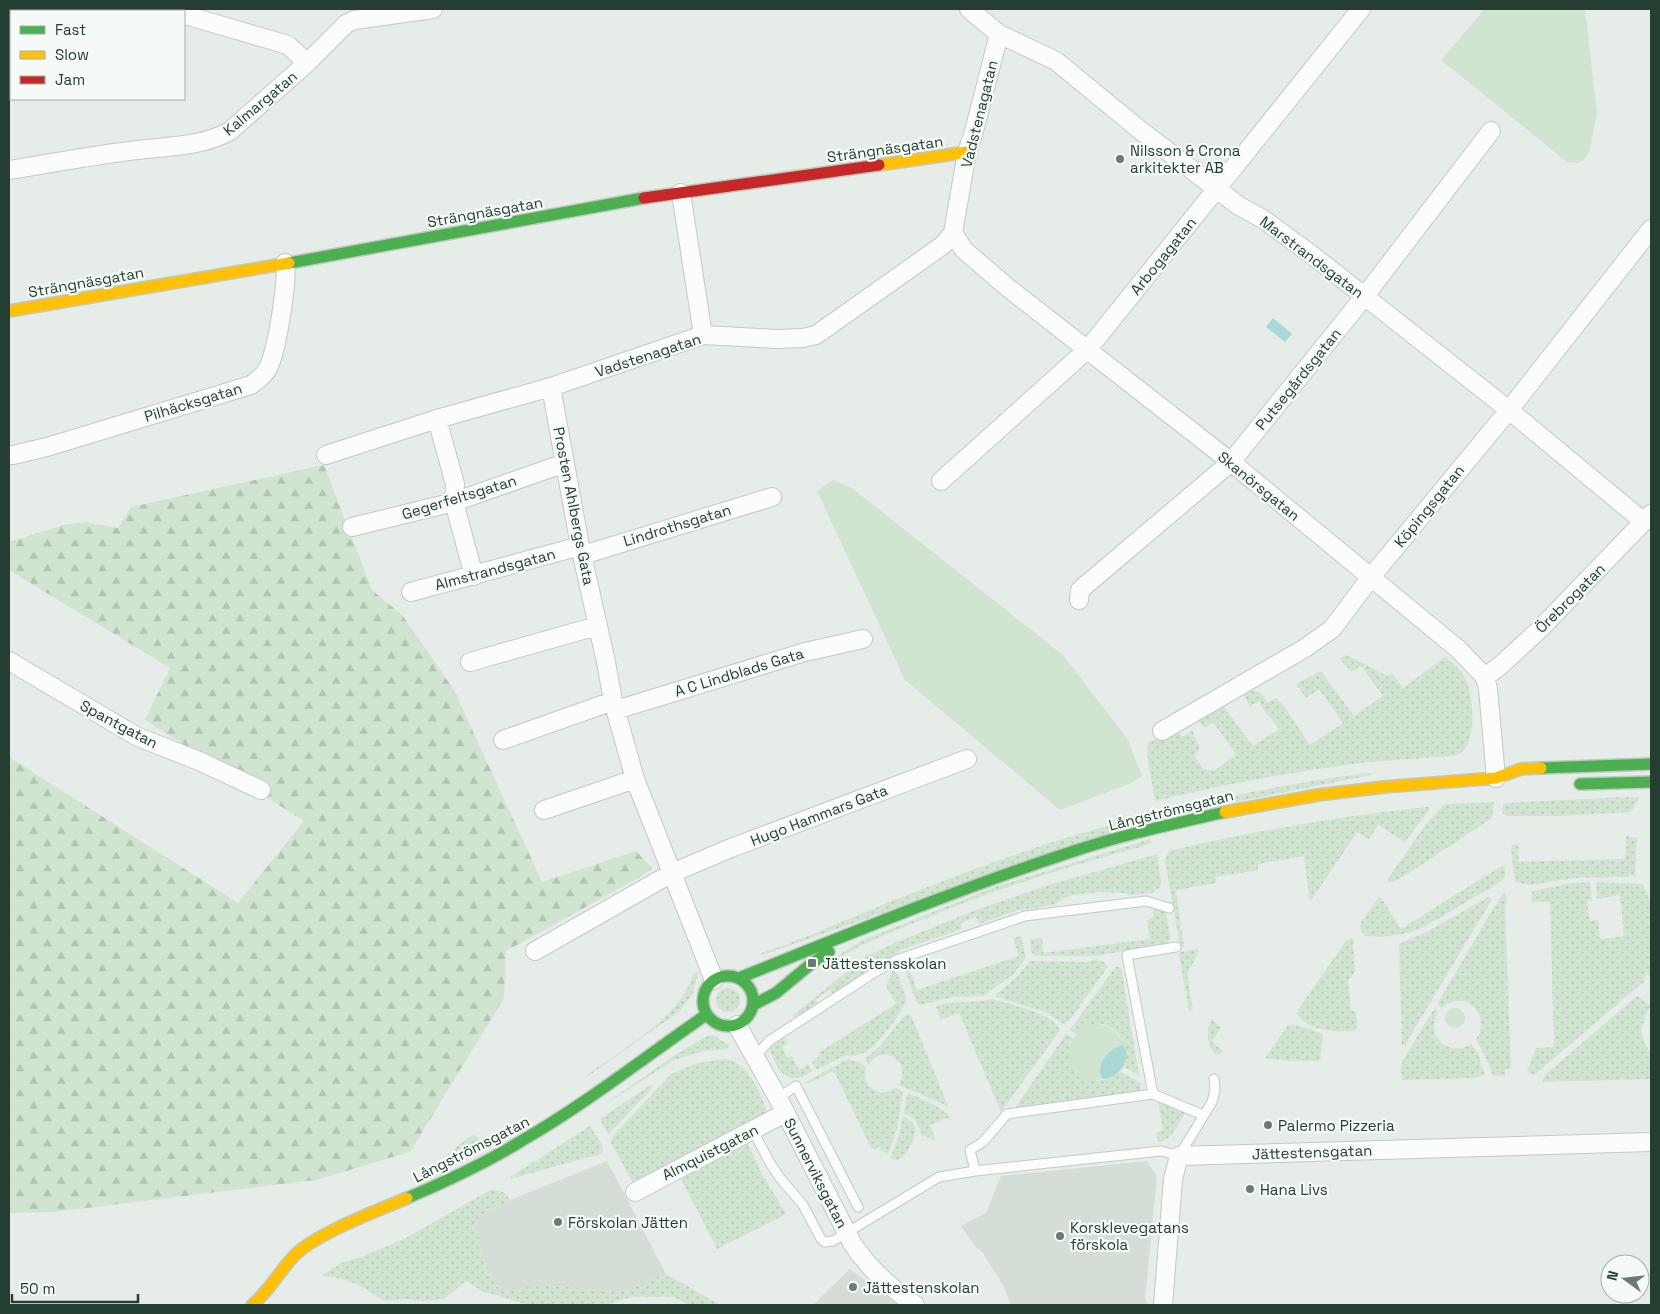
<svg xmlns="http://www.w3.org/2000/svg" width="1660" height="1314" viewBox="0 0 1660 1314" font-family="'Space Grotesk',sans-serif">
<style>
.built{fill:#d5ddd7}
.grass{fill:url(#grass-dots)}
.forest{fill:url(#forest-firs)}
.park{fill:#d0e4d1}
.water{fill:#a8d9d4}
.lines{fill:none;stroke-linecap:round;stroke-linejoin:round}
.lane-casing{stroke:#c3c9c5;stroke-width:11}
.street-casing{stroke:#c3c9c5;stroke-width:20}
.fast-casing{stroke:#c0c8c3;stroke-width:14}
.slow-casing{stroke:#c0c8c3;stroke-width:14}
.jam-casing{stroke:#c0c8c3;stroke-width:14}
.lane{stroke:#fbfcfc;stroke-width:9}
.street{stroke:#fbfcfc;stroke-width:18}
.fast{stroke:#4caf50;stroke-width:11}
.slow{stroke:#ffc107;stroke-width:11}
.jam{stroke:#c62828;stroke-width:11}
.poi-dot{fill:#687c72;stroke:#f5faf6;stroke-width:2}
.labels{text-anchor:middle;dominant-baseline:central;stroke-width:4.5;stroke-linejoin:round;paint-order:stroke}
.street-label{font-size:15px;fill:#243f32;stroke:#f5faf6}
.poi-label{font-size:15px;fill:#243f32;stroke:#f5faf6;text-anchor:start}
</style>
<defs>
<pattern id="grass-dots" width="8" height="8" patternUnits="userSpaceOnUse" patternTransform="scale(1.25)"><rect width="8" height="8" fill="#d0e4d1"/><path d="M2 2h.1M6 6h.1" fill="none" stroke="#b2c5b4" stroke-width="1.8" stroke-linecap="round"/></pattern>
<pattern id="forest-firs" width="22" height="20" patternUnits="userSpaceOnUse" patternTransform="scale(1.25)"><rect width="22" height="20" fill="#d0e4d1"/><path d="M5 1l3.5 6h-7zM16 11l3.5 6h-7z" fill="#b2c5b4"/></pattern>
</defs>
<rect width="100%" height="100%" fill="#e6ece8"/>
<!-- built -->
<path class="built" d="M607 1161 666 1274 619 1292 544 1285 500 1292 483 1260 476 1228 480 1216 510 1200Z
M1147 1161 1157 1177 1145 1299 1149 1305H1011L1003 1285 983 1253 976 1247 961 1226 986 1213 1001 1176Z
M850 1269 898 1305H813Z"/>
<!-- grass -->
<path class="grass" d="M1346 655 1388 676 1392 673 1403 688 1445 657C1454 664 1462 670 1466 680 1473 696 1478 744 1459 754 1457 755 1454 755 1451 756 1416 759 1380 760 1345 765 1281 774 1217 786 1155 801L1147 754 1148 743 1174 728 1183 737 1192 730 1200 749 1194 755 1203 769 1214 771 1236 754 1213 722 1204 728 1195 716 1221 703 1253 746 1279 729 1261 706 1260 701 1250 706 1239 688 1260 692 1268 703 1276 698 1284 706 1310 745 1343 723 1319 689 1306 698 1296 684 1321 671 1354 716 1383 696 1361 666 1351 672 1340 659Z
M1366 773H1370L1372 775 1158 817V811C1227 796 1296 783 1366 773Z
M1627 797 1639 798 1633 809 1629 812 1560 816H1509L1503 814V805L1505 803Z
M1494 802 1492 818 1406 875 1394 882H1388V879L1426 824 1443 806 1446 804Z
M1427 807 1431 808 1430 809 1405 842 1378 825 1369 839 1357 832 1310 902 1304 856 1258 864V870L1215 877 1216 883 1177 890 1176 891 1184 947 1180 945 1165 860 1169 851C1254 831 1340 816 1427 807Z
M1147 815 1148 819 760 956 762 953C816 935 867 910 920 890 995 860 1070 835 1147 815Z
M1626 836 1637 838 1635 877 1629 874 1628 877 1573 878 1530 885 1515 882 1511 849 1512 845 1518 844 1519 862 1625 859Z
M1150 839 1152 843 1144 846C1069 866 995 889 924 919 894 931 864 942 838 959L836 957 861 941 995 887Z
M1154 855H1157L1161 882 1160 887 1152 893 1131 895 1123 893 1100 892 1080 894 1066 897 1054 905 1016 911 979 924 976 917 961 923 962 929 903 949 834 994 829 990 815 1000 818 1003 794 1018 792 1016 865 957 895 943 968 913 1042 887Z
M1503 865C1506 871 1506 875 1502 881L1422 928C1404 935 1385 938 1366 936L1360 930 1361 922 1380 896 1401 929Z
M1590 882 1592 900 1587 901 1590 921 1598 920 1600 939 1624 936 1620 895 1597 899 1596 882 1643 884 1651 904V974L1649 976 1647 974 1643 977 1645 981 1534 1075 1527 1072 1536 1048 1554 1047 1550 902H1532V891L1573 883Z
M1505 892 1507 900 1505 906 1511 1069H1505V1076H1493L1490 1066 1476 1039C1488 1024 1477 998 1455 1001 1450 1002 1445 1005 1441 1008L1437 1004 1499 899Z
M1488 897 1492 899 1491 901 1405 1045H1402L1399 944 1425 933Z
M1154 904 1164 906 1171 938 1167 943 1095 956H1041L1034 955 1031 951 1030 939 1042 938 1043 953 1150 939 1147 921 1153 917Z
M1021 936 1026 957 1014 974 983 996 953 997 921 1005 916 1002 902 960 905 958 917 990 1019 956 1013 938Z
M1351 938H1353L1355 972 1348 981 1351 1010 1356 1012 1357 1028 1354 1031C1337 1032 1305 1031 1297 1013L1298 1010 1345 942Z
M1197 949 1199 951 1198 953 1187 974 1193 1010 1189 1011 1179 954 1180 952Z
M1096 960 1104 962 1107 965V968L1070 1020 1064 1024 1045 1012 994 996 1017 977 1030 961 1085 962Z
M1116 966 1121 968 1122 972 1139 1076 1123 1066C1131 1047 1117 1021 1094 1024 1087 1025 1081 1030 1076 1034L1070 1030Z
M893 970 897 973 906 997V1002L894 1022 875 1045 866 1052 854 1056 845 1055 817 1070 812 1062 820 1056 818 1053 896 1004 886 986Z
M696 972H698V974L693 993 680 1011 585 1078C590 1071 604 1064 612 1058 646 1033 678 1015 694 974Z
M716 1000a12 12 0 1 1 24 0a12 12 0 1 1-24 0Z
M1637 996 1651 1006 1646 1014 1641 1031 1644 1042 1651 1054V1079L1543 1082V1079L1546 1074Z
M991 999C1009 1004 1053 1013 1060 1030L1001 1112 959 1013 940 1020 936 1006C954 1000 973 1004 991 999Z
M1435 1007 1438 1012C1424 1037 1449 1058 1471 1044L1478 1053 1485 1075 1474 1078 1402 1080 1401 1066 1403 1060Z
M908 1014 911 1015 948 1106 899 1085C912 1061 883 1043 869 1064L865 1061 866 1058 882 1044 903 1017Z
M1211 1019 1221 1027 1212 1042 1223 1051 1219 1055C1206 1052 1206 1030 1211 1019Z
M1288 1025H1297L1323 1034 1320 1061H1287L1265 1058Z
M1066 1034 1073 1038 1070 1045V1057L1097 1081 1108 1079 1120 1072 1141 1083 1140 1091 1017 1109 1015 1108Z
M713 1035 730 1046 726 1049 704 1051 674 1060 598 1109 675 1055 707 1036Z
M783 1036 788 1043 782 1047 787 1058 792 1056 799 1070 808 1064 812 1071C796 1081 786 1082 776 1064 773 1058 770 1053 770 1046Z
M723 1059C748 1061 759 1089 766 1110L764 1114 633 1183 611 1143 612 1137 671 1074 698 1063Z
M848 1059 861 1063 866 1068C862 1081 870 1091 883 1093L896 1088 903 1092 897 1129 888 1154 879 1150 880 1148 877 1147 876 1150 871 1148 834 1071 807 1084 804 1083Z
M651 1085 653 1087 608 1135 600 1119Z
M909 1093 936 1106 949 1115 950 1117 930 1125 936 1141 922 1135 915 1119 904 1113 907 1095Z
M1158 1100 1185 1113C1178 1124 1172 1141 1158 1142L1157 1132 1163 1130Z
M903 1117C926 1123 911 1152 898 1160L890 1159 898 1138Z
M590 1126 602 1145 603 1151 600 1154 510 1179V1177Z
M472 1135 476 1136 480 1142 451 1161 448 1154Z
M746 1140 762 1174 786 1214 717 1249 679 1175Z
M490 1190C499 1190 506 1191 510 1200L480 1216 476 1229 483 1260 500 1291 544 1285 619 1292 666 1274 720 1305H689L674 1297H632L605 1305H529L482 1291 466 1281 444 1299 423 1301 405 1299 384 1301C364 1286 346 1277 321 1276L341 1263 367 1255 406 1238Z"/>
<!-- forest -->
<path class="forest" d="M324 465 372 590 403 616 454 690 542 882 636 851 652 868 640 877 506 951 504 998 410 1152 316 1180 54 1212 9 1213V757L238 903 304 821 145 720 170 668 9 570V542L63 525 86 522 118 528 131 507Z"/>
<!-- park -->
<path class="park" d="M1485 9H1585L1597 112 1590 150 1583 161 1577 163 1567 162 1441 60Z
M833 480 852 488 1063 655 1128 740 1142 776 1129 784 1060 810 905 680 817 491Z
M1445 1018a10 10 0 1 1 20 0a10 10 0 1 1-20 0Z
M1093 1024C1108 1024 1118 1031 1124 1045H1123L1100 1075 1102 1079C1069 1087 1053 1037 1093 1024Z"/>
<!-- water -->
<path class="water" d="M1273 318 1292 334 1285 342 1266 327Z
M1123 1045C1133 1058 1119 1080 1102 1079 1095 1063 1109 1049 1123 1045Z"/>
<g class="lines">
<!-- lane casing -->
<g class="lane-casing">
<path id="lane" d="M755 1057 769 1041 875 972 899 959 1025 916 1146 901 1169 908
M1153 1094 1203 1115
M778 1098 796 1086 858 1207
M753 1131 770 1163 780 1178 803 1205 821 1239 825 1242 833 1241 939 1177 975 1171 1161 1151 1179 1156 1212 1102 1215 1090 1214 1079
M975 1171 970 1150 983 1142 1007 1114 1153 1094 1127 955 1176 947"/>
</g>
<!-- street casing -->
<g class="street-casing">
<path id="street" d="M184 9 185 15 288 45 307 63
M969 9 999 34 1056 61 1140 130 1239 206 1263 219 1312 255 1509 410 1644 522
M9 170C46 164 84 157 122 152 157 146 198 149 230 131L307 63 346 24 354 20 433 9
M681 193 703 335
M953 233 964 250 1007 287 1231 462 1458 649 1485 677 1488 689 1496 778
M551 387 580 546 606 662 613 701 635 779 714 980
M437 419 455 484 454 502 474 576
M9 455H13L47 447 251 385C258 380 266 374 269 366 277 348 288 282 285 263
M326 455 437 419 551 387 703 335 777 339 803 338 816 335 943 245 953 233 967 152 973 135 999 34
M941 481 1088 349 1361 9
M352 527 454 502 565 463
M583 555 772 497
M411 592 580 546
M1079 600 1080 590 1231 462 1364 297 1491 131
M9 661 138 737 199 761 261 790
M470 662 597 626
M1485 677 1501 665 1540 629 1651 514
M616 710 805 652 863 639
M1162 731 1305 648 1332 629 1371 577 1509 410 1651 229
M503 740 613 701
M544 810 635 779
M535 951 672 873 731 848 967 759
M737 1025 778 1098 852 1243C869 1269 890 1287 915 1305
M635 1192 785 1113
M1163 1305 1173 1179 1179 1156 1651 1142"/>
</g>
<!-- fast casing -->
<g class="fast-casing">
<path id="fast" d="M289 263 644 198
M1541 768 1651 764
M1580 784 1651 782
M703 1001a25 25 0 1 1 50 0a25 25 0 1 1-50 0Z
M739 978C849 934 958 889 1071 852 1121 835 1173 824 1225 812
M753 1005 776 993 812 963 829 952
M407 1198C447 1181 486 1163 523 1140 587 1103 645 1057 706 1015"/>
</g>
<!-- slow casing -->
<g class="slow-casing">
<path id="slow" d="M879 165 967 152
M9 311 289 263
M1225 812 1318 795 1384 787 1496 778 1521 769 1541 768
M252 1305C271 1290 280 1269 297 1253 322 1231 375 1212 407 1198"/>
</g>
<!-- jam casing -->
<g class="jam-casing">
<path id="jam" d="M644 198 879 165"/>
</g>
<!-- lane -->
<use href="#lane" class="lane"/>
<!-- street -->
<use href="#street" class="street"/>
<!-- fast -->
<use href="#fast" class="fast"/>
<!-- slow -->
<use href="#slow" class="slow"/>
<!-- jam -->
<use href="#jam" class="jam"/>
</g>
<!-- markers -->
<g class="poi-dot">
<circle cx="1120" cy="159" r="5"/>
<rect x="807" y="958" width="10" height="10" rx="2.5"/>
<circle cx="1268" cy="1125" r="5"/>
<circle cx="1250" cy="1189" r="5"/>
<circle cx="558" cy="1222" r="5"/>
<circle cx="1060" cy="1236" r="5"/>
<circle cx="853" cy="1287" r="5"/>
</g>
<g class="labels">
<!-- street labels -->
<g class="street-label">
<text transform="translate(260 103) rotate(-40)">Kalmargatan</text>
<text transform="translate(979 114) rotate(-76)">Vadstenagatan</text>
<text transform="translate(885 149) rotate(-8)">Strängnäsgatan</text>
<text transform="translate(485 212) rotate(-10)">Strängnäsgatan</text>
<text transform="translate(1163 256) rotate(-51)">Arbogagatan</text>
<text transform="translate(1312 257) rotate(37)">Marstrandsgatan</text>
<text transform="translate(86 282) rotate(-10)">Strängnäsgatan</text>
<text transform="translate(648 355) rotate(-18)">Vadstenagatan</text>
<text transform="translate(1298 379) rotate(-51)">Putsegårdsgatan</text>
<text transform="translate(193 402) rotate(-17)">Pilhäcksgatan</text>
<text transform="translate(1259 486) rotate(39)">Skanörsgatan</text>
<text transform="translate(459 497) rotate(-17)">Gegerfeltsgatan</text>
<text transform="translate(574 506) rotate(79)">Prosten Ahlbergs Gata</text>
<text transform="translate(1429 506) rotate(-51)">Köpingsgatan</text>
<text transform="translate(677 525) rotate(-17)">Lindrothsgatan</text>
<text transform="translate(495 569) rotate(-15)">Almstrandsgatan</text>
<text transform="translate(1570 598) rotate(-45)">Örebrogatan</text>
<text transform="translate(739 672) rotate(-17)">A C Lindblads Gata</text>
<text transform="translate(119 724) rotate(28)">Spantgatan</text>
<text transform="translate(1171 810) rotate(-14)">Långströmsgatan</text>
<text transform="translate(819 815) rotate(-21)">Hugo Hammars Gata</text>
<text transform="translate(471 1149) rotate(-27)">Långströmsgatan</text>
<text transform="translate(710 1152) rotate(-27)">Almquistgatan</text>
<text transform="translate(1312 1152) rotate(-2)">Jättestensgatan</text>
<text transform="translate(816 1173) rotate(63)">Sunnerviksgatan</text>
</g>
<!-- poi labels -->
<g class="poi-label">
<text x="1130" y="150">Nilsson &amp; Crona<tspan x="1130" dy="17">arkitekter AB</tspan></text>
<text x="822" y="963">Jättestensskolan</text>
<text x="1278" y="1125">Palermo Pizzeria</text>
<text x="1260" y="1189">Hana Livs</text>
<text x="568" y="1222">Förskolan Jätten</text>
<text x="1070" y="1227">Korsklevegatans<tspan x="1070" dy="17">förskola</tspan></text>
<text x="863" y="1287">Jättestenskolan</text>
</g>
</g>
<!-- border -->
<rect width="1660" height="1314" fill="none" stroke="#243f32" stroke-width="20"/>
<!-- legend -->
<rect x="10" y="10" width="175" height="90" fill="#f5faf6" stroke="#a1afa8"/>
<rect x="20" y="26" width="25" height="8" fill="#4caf50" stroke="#a1afa8"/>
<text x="55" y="35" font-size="15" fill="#243f32">Fast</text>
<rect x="20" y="51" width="25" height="8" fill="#ffc107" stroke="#a1afa8"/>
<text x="55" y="60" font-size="15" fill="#243f32">Slow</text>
<rect x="20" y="76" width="25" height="8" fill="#c62828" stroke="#a1afa8"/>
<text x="55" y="85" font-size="15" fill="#243f32">Jam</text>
<!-- north arrow -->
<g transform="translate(1625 1279) rotate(285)"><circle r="24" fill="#f5faf6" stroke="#a1afa8"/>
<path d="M0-4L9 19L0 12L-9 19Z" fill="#687c72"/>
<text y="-8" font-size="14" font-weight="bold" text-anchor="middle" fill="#243f32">N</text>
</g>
<!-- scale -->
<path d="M12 1294v8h126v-8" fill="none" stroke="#243f32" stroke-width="2.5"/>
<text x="20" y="1294" font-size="15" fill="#243f32" stroke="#f5faf6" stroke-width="4" paint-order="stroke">50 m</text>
</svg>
